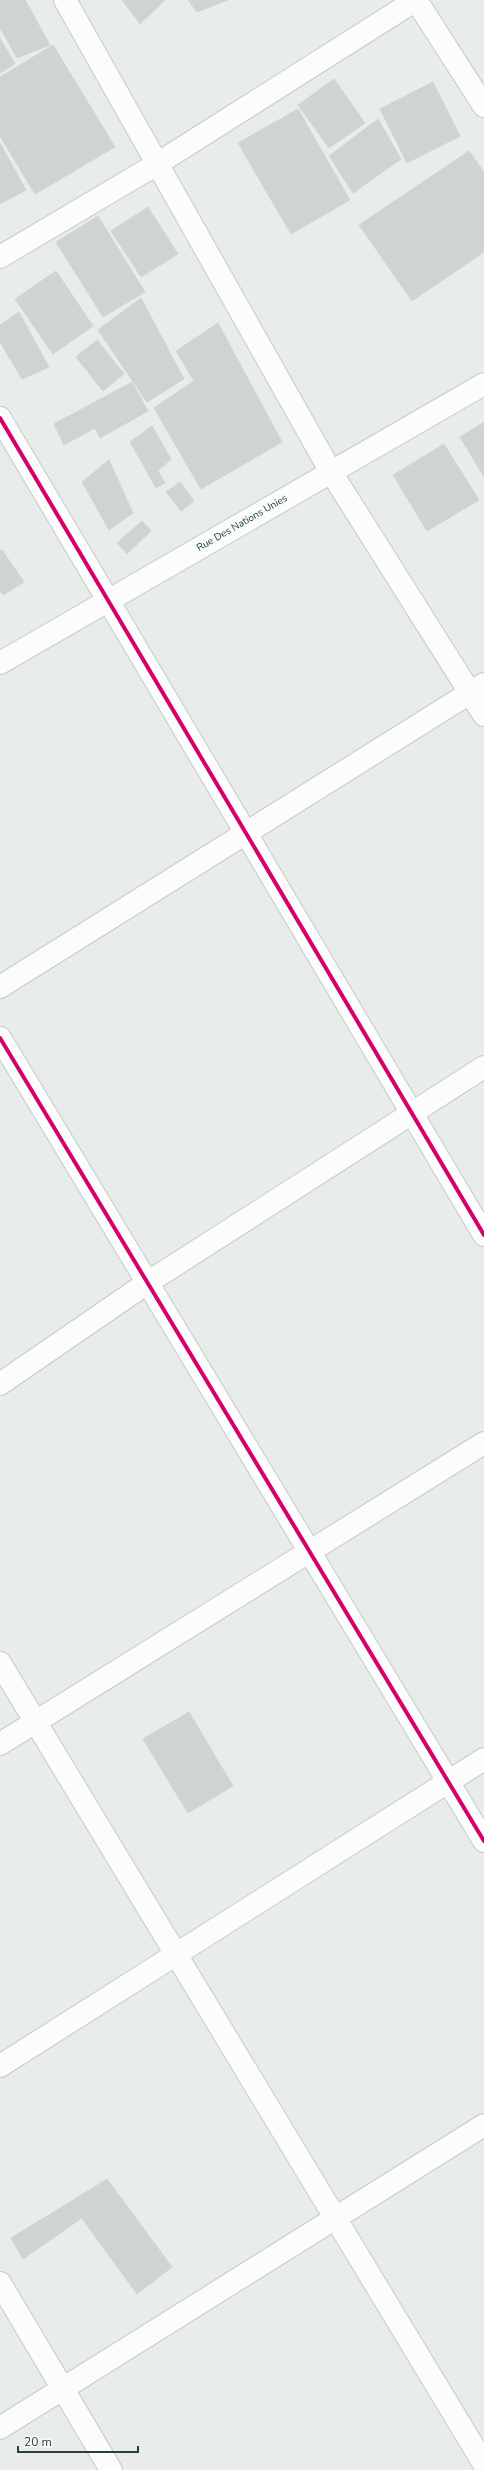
<svg xmlns="http://www.w3.org/2000/svg" width="484" height="2470" viewBox="0 0 484 2470" font-family="'Nunito Sans',sans-serif">
<style>
.building{fill:#cfd4d3;stroke:#d1d6d4}
.lines{fill:none;stroke-linecap:round;stroke-linejoin:round}
.minor-casing{stroke:#c5cac8;stroke-width:24}
.minor{stroke:#fcfcfc;stroke-width:22}
.cycleway-casing{stroke:#f7fbfa;stroke-width:6}
.cycleway{stroke:#d6006c;stroke-width:4}
.labels{text-anchor:middle;dominant-baseline:central;stroke-width:3;stroke-linejoin:round;paint-order:stroke}
.street-label{font-size:10px;fill:#25413d;stroke:#f7fbfa}
</style>
<rect width="100%" height="100%" fill="#e8edeb"/>
<!-- building -->
<path class="building" d="M0 0H25L50 45 17 58 0 28Z
M122 0H165L140 24Z
M188 0H228L197 12Z
M0 38 15 64 0 73Z
M53 45 115 147 35 194 0 136V77Z
M334 79 365 123 329 148 298 105Z
M433 82 460 136 407 163 380 109Z
M298 109 350 200 291 234 238 143Z
M378 119 401 159 353 193 329 156Z
M0 143 26 190 0 204Z
M469 151 484 172V252L412 301 359 225Z
M148 207 178 254 141 277 111 231Z
M98 216 145 292 103 317 56 242Z
M56 271 93 326 53 354 15 299Z
M141 298 184 379 147 402 98 330Z
M19 312 49 367 22 379 0 342V325Z
M218 323 282 442 201 489 154 408 194 381 176 351Z
M97 340 124 374 103 391 76 357Z
M132 382 148 411 100 438 95 428 64 445 54 424Z
M484 422V477L460 437Z
M152 426 171 459 158 471 165 483 156 488 130 442Z
M444 444 479 500 427 531 393 475Z
M109 460 133 513 109 530 82 482Z
M180 482 194 501 181 511 166 492Z
M142 521 151 531 127 554 117 543Z
M2 550 24 582 3 595 0 590V551Z
M189 1712 233 1786 188 1813 143 1739Z
M107 2179 172 2267 137 2294 70 2202Z
M70 2202 82 2218 23 2259 11 2238Z"/>
<g class="lines">
<!-- minor casing -->
<g class="minor-casing">
<path id="minor" d="M65 0 331 472 484 715
M416 0 484 106
M0 257 157 164 416 0
M0 418 484 1235
M0 663 484 384
M0 987 484 684
M0 1038 484 1841
M0 1384 147 1283 484 1067
M0 1663 484 2464
M0 1744 484 1443
M0 2066 484 1759
M0 2283 111 2470
M0 2428 484 2125"/>
</g>
<!-- minor -->
<use href="#minor" class="minor"/>
<!-- cycleway casing -->
<g class="cycleway-casing">
<path id="cycleway" d="M0 418 484 1235
M0 1038 484 1841"/>
</g>
<!-- cycleway -->
<use href="#cycleway" class="cycleway"/>
</g>
<g class="labels">
<!-- street labels -->
<g class="street-label">
<text transform="translate(242 523) rotate(-30)">Rue Des Nations Unies</text>
</g>
</g>
<!-- scale -->
<path d="M18 2446v6h120v-6" fill="none" stroke="#25413d" stroke-width="2"/>
<text x="24" y="2446" font-size="12" fill="#25413d" stroke="#f7fbfa" stroke-width="3" paint-order="stroke">20 m</text>
</svg>
